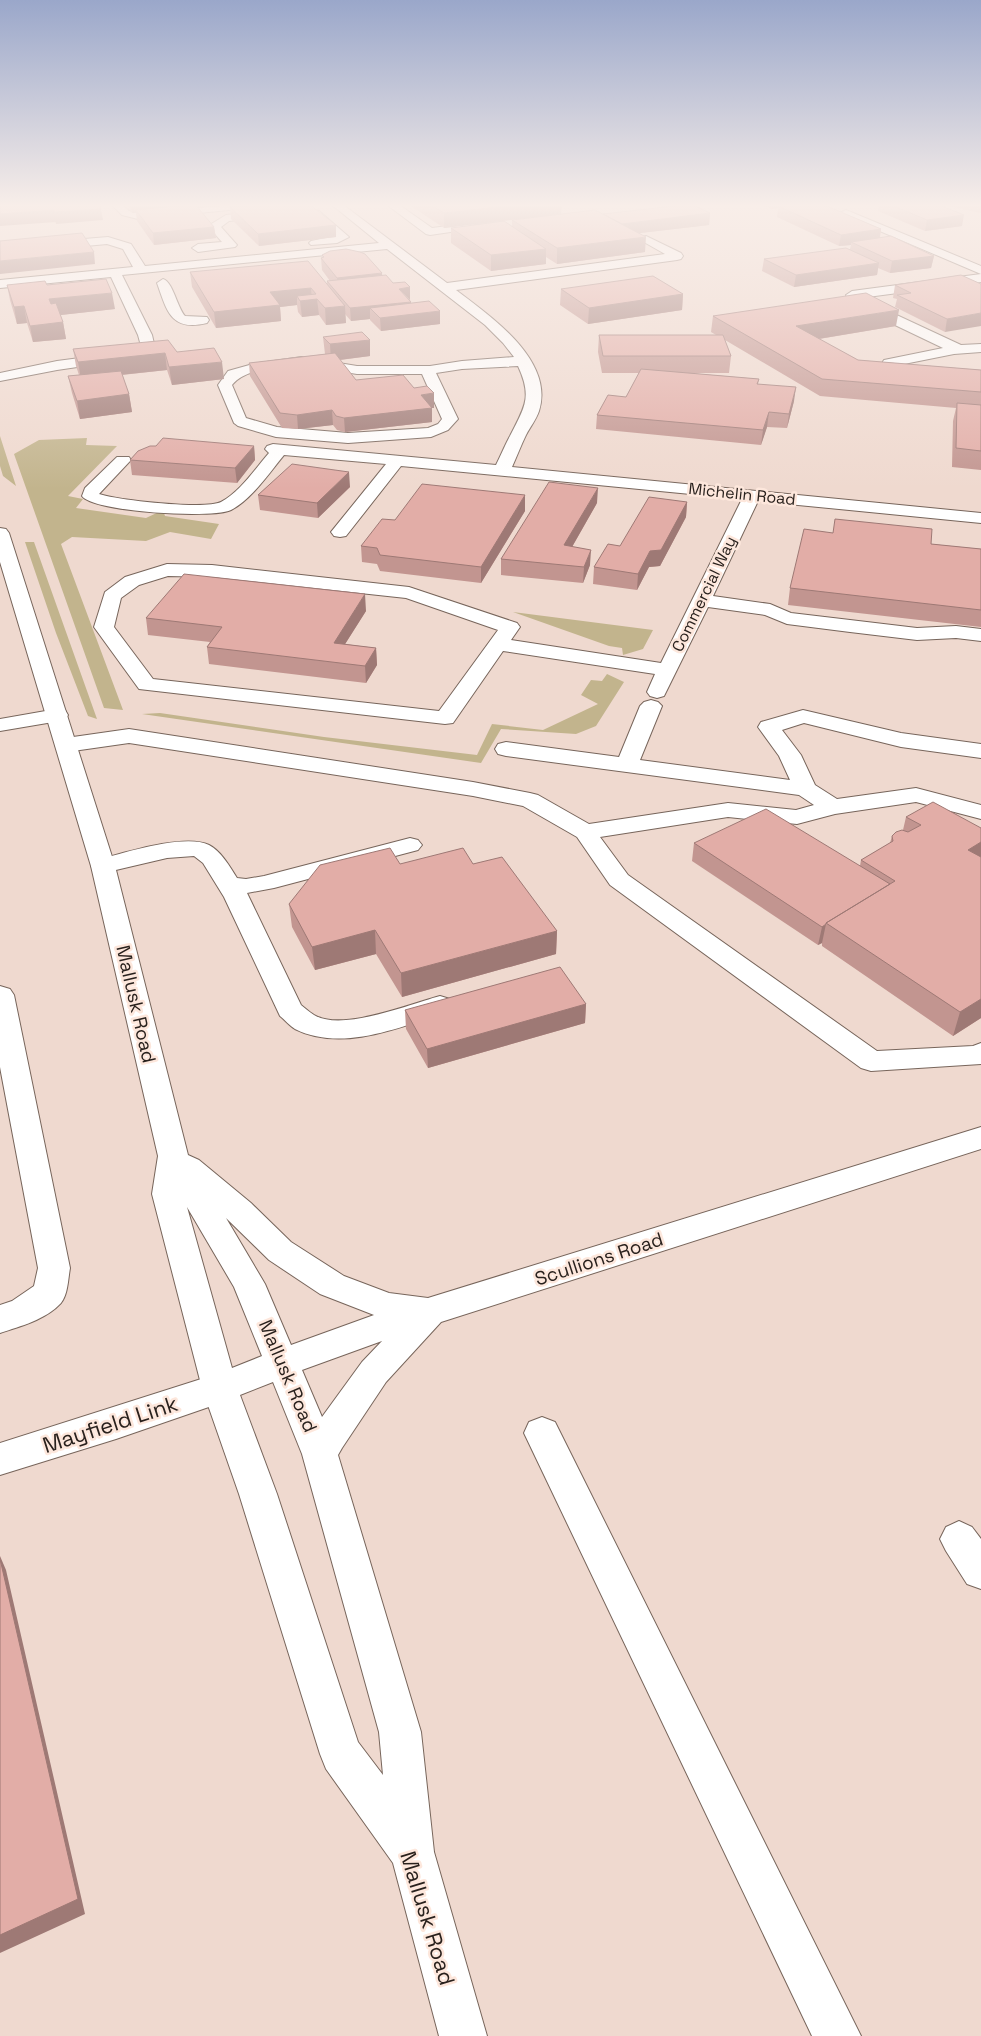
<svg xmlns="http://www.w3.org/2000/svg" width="981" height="2036" viewBox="0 0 981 2036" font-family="'Space Grotesk',sans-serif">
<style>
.green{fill:#c2b48d}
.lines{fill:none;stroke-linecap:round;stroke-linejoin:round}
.minor-casing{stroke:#77655b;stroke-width:2}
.major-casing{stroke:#77655b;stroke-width:2}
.minor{fill:#fff;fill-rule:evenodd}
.major{fill:#fff;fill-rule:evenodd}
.wall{fill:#c29590}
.shaded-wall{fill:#9e7975}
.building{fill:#e2ada7;stroke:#9e7975}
.labels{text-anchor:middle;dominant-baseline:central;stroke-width:5;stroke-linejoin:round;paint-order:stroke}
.far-street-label{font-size:16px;fill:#29211d;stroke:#fde7dc}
.street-label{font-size:19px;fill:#29211d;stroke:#fde7dc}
.near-street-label{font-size:22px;fill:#29211d;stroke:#fde7dc}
</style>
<rect width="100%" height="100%" fill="#efd9cf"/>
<!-- green -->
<path class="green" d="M0 436 16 486 3 476 0 466Z
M87 438 86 445 117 446 68 496 83 499 76 508 146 518 163 510 165 516 219 524 211 539 170 532 146 541 72 537 61 544 123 710 104 708 14 454 39 440Z
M25 542H34L97 719 88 716 56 633Z
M513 612 653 630 643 649 623 655 622 648 609 646Z
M607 674 624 682 596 726 576 734 501 729 481 763 142 714 160 713 324 737 477 755 492 724 543 730 598 704 581 695 591 680 602 681Z"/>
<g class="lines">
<!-- minor casing -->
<g class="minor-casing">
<path id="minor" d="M111 204H121L129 211 138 213 230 204H243L244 206 239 209 138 219 122 215Z
M331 204H342L447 283 665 254 642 241 640 239 642 237 646 236 681 253 683 256 681 259 677 260 456 290C490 316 555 360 539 411 536 420 530 427 526 435 521 445 517 456 512 467L981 513V523L758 501 713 596 770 604 791 613 850 620 917 628 956 626 981 629V641L956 638 917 640 850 632 787 624 765 615 708 607 664 696 657 698 650 696 647 692 655 674 503 651 453 723 445 724 139 689 94 627 105 592 125 577 167 564 212 565 409 587 517 623 520 627 511 640 661 663 742 499 401 466 346 536 340 537 334 536 331 532 386 464 284 455C270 472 251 500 231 510 212 519 93 512 82 496L85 488 117 457H129L131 460 99 494C117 500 205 510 221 502 240 492 255 469 269 453L265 449 267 446 273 444 496 465C501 455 505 445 510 436 524 408 533 398 518 366L462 369 436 373 458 419 448 430 431 437 348 443 276 437 238 426 234 423 218 385 228 371 253 364 302 357 357 366H430L462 361 514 357 503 343 485 325 387 249 122 275 152 335 155 348 153 351 118 361 57 370 0 381V373L57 361 118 353 141 346 138 335 111 277 0 288V280L133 267 123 249 107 244 0 254V246L108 237 131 244 145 266 379 243ZM302 365 357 374H422L442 419 438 424 428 428 348 433 277 427 246 418 232 385C246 367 281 368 302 365ZM168 576 212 577 406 598 498 630 439 711 153 679 114 627 121 598 139 585Z
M386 204H398L432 228 471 223 477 226 471 229 430 235 426 234Z
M302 207 319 211 349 237 337 243 311 245 309 243 311 241 335 236 311 215 302 213 229 221 221 227 237 245 235 247 198 252 192 248 198 244 222 242 208 226 226 215Z
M846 210 981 266V274L842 215 840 213Z
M981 274V282L860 298 961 345 981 344V352L954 354 889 367 884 366 882 363 884 360 943 348 849 303 846 295 852 291Z
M163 279C173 282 177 307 185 316L207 317 209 320 207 323C171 332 167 311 157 283Z
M651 700 658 702 662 706 640 760 790 780 779 756 758 727 761 722 803 710 901 733 981 744V758L901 747 804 723 782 730 801 755 815 785 837 799 916 788 981 805V819L916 802 835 814 797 824 728 817 600 837 628 875 877 1051 973 1046 981 1043V1064L871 1071 861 1068 610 885 577 837 523 806 473 796 129 743 66 752 58 750 55 745 58 740 66 738 129 729 473 782 530 793 538 795 589 824 728 803 796 810 814 805 799 795 506 756 498 754 495 749 498 744 506 742 619 757 640 706 644 702Z
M57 709 65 710 68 715 65 720 0 731V719Z
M410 838 418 840 422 845 418 850 274 888 247 893 301 1005C305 1008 309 1012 314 1015 342 1032 410 1004 440 996L450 999 454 1005 450 1011C403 1026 343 1053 295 1029 290 1026 285 1020 280 1016L224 897 203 863 194 856 167 858 103 873 94 871 91 866 94 861C121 854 184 833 209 845 221 851 230 867 237 878L246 879 264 876Z
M0 986 10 989 14 995 70 1268C68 1279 68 1294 61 1303 45 1320 21 1326 0 1333V1305L12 1301 34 1286 38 1268 0 1067Z
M220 1373 232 1377 238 1388 232 1399 116 1439 0 1475V1443Z
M542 1417 555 1422 861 2036H812L524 1433 529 1422Z
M959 1521 972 1527 981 1539V1589L967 1584 946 1551 940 1539 946 1527Z"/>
</g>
<!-- major casing -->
<g class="major-casing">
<path id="major" d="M0 528 6 529 9 533 115 866 188 1155 199 1160 251 1203 291 1242 344 1276 389 1293 428 1298 981 1127V1149L441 1322 386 1382 342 1448 338 1455 421 1732 434 1852 487 2036H439L393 1863 326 1769 320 1754 239 1494 202 1388 152 1194 158 1156 91 866 0 562ZM187 1207 234 1287 262 1356 232 1368ZM226 1218 269 1260 320 1294 374 1315 291 1345 265 1284ZM382 1341 362 1362 322 1417 302 1370ZM273 1382 302 1454 379 1732 383 1775 358 1742 277 1494 240 1395Z"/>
</g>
<!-- minor -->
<use href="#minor" class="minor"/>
<!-- major -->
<use href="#major" class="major"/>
</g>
<!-- wall -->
<path class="wall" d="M127 204H234V205L197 208 214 227 216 238 154 245 137 221 136 213H132Z
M408 204H562L561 214 444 228Z
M761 204H822L881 229 880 238 934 256 931 268 890 273 878 268 877 275 794 287 762 271 764 259 850 249 851 245 839 246 777 217 778 208 772 209 761 205Z
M879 204H937L962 226 925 231 878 211Z
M939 204H981V213Z
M230 207 336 225V237L259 246 231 219Z
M710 213 709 225 640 233 645 252 557 264 546 257V264L491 271 451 243V228L512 226V220L603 214Z
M322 255 382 276 410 300 411 303 440 324 381 331 370 320V319L351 321 345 314 346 323 326 325 319 315 302 317 298 312 297 305 280 307 281 321 216 328 192 287 190 272 327 285V281H330L322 270 321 258H323Z
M961 275 945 332 895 307 897 299 893 298 895 285Z
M7 285H47L115 309 60 315 63 322 66 339 33 342 27 323 17 324 10 300Z
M561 289 683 294 682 310 588 324 560 305Z
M713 316 896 326 819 339 858 360 981 370V470L952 467 953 421 956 408 820 396 725 340 731 356 729 373H690L759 379 758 384 794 401 787 428 767 427 761 445 596 429 597 415 626 397 639 373H602L598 352 599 335H716L711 332Z
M323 337 370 340V356L340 360 356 380 414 388 434 408H432V422L345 432 337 430 333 425 298 429 282 428 250 376 249 363 325 354Z
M73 349 177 352 224 379 172 385 167 370 122 375 129 394 132 412 80 419 72 393 68 376 79 375 76 366Z
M156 446H254L255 460 237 483 132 475 130 460Z
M350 487 318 518 260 510 258 495Z
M687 502 686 517 660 566 649 567 637 590 593 584 594 567Z
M597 503 572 547 590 565 583 583 501 575V559Z
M525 511 481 583 380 571 377 564 362 562 361 546 395 520Z
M931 544 981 549V627L788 605 790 588Z
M366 611 345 644 376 648 377 665 366 683 209 664 207 647 210 642 148 635 146 618Z
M906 817 981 828V1018L953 1036 822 946V943L818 945 692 861 694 843 860 866 861 860 890 843 892 836 903 830Z
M400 864H473L557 931 556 954 402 997 376 954 315 970 292 927 289 904Z
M586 1004 585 1023 428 1068 406 1029 405 1010Z"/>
<!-- shaded-wall -->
<path class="shaded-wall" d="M131 204H234V205L138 213 136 210V213H132Z
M526 204H562L561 214 444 228V213Z
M773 204H807L778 206V208L772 209Z
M101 209 103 220 56 224 54 212Z
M54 210 56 222 0 226V214Z
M710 213 709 225 615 236 616 225Z
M964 215 962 226 925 231 927 220Z
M336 225V237L259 246 258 234Z
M214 227 216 238 154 245 153 233Z
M881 229 879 241 851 242V245L839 246 841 235Z
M646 237 645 252 557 264V248Z
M546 249V264L491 271V255Z
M94 252 95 264 0 274V261Z
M934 256 931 268 890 273 892 261Z
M879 263 877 275 794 287 796 275Z
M382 273 383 286 338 290 337 278Z
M410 287V300L399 289Z
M311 288 312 300 317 299 319 315 302 317 300 301 297 296V305L280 307 281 321 216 328 214 312 270 292Z
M112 293 115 309 52 316 49 299Z
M683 294 682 310 588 324 589 308Z
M411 302 412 314 370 308V319L351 321 350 308Z
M24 306 27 323 17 324 14 307Z
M345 306 346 323 326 325 325 308Z
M899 310 896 326 794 343 796 326Z
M440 311V324L381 331 380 318Z
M981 313V326L945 332 947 319Z
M63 322 66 339 33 342 30 326Z
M370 340V356L331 361 330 344Z
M165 353 167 370 81 379 78 362Z
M222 362 224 379 172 385 169 367Z
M796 387 794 401 787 428 789 414Z
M434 393V408H432V422L345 432 344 418 421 395Z
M129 394 132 412 80 419 77 401Z
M332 410 333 425 298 429 297 415Z
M769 412 767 427 761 445 763 430Z
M254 446 255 460 237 483 235 468Z
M349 472 350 487 318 518 317 503Z
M598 488 597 503 564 561V545Z
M525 495V511L481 583V567Z
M687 502 686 517 660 566 649 567 637 590 638 574 650 551Z
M591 550 590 565 583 583 584 567Z
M365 594 366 611 335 660 334 643Z
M376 648 377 665 366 683 365 666Z
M981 842V861L968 850Z
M826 924 822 943 818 945 822 927Z
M375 930 376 954 315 970 312 947Z
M557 931 556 954 402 997 401 973Z
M981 999V1018L953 1036 960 1012Z
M586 1004 585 1023 428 1068 427 1049Z
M0 1556 6 1570 85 1914 0 1953Z"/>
<!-- building -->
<path class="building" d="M0 204H99L101 209 54 212V210L0 214Z
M195 204 214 227 153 233 136 210Z
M266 204H309L336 225 258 234 230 207Z
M429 204H526L444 213Z
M691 204 710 213 622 224 603 214Z
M796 204H822L881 229 841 235 778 206Z
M889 204H937L964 215 927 220Z
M595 210 646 237 557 248 512 220Z
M504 221 546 249 491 255 451 228Z
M82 233 94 252 0 261V241Z
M891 236 934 256 892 261 851 242Z
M846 248 879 263 796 275 764 259Z
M346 249 360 252 365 254 382 273 337 278 321 258 324 257 322 255 330 251Z
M308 261 345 306 325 308 317 299 300 301 297 296 316 294 311 288 270 292 280 305 214 312 190 272Z
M386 275 393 283 405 282 410 287 399 289 411 302 350 308 327 281Z
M961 275 981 284V313L947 319 897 295 911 293 895 285Z
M653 276 683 294 589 308 561 289Z
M106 279 112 293 49 299 51 304 56 303 63 322 30 326 24 306 14 307 7 285 45 281 47 285Z
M866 293 899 310 796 326 858 360 981 370V392L822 379 713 316Z
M429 301 440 311 380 318 370 308Z
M362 332 370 340 330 344 323 337Z
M599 335H723L731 356H603Z
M168 340 177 352 214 348 222 362 169 367 165 353 78 362 73 349Z
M335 353 356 380 403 375 414 388 427 386 434 393 421 395 432 408 344 418 336 416 332 410 297 415 280 413 249 363Z
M641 369 759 379 757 384 796 387 789 414 769 412 763 430 597 415 608 395 626 397Z
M121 371 129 394 77 401 68 376Z
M957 403 981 405V451L956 448Z
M163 438 254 446 235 468 130 460 138 451 150 446H156Z
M292 464 349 472 317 503 258 495Z
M549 482 598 488 564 545 591 550 584 567 501 559Z
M422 484 525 495 481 567 380 555 377 548 361 546 382 519 395 520Z
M649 497 687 502 661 550 650 551 638 574 594 567 608 544 620 546Z
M835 519 932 529 931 544 981 549V610L790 588 804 529 833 533Z
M184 574 365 594 334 643 376 648 365 666 207 647 222 627 146 618Z
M933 802 981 828V842L968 850 981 857V999L960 1012 826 923 895 881 861 860 893 841 892 836 896 832 902 830 908 832 921 825 906 817Z
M766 809 890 884 826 923V924L822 927 694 843Z
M390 848 400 864 463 848 473 864 502 857 557 931 401 973 375 930 312 947 289 904 320 865Z
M560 967 586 1004 427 1049 405 1010Z
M0 1559 78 1899 0 1935Z"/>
<!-- sky -->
<linearGradient id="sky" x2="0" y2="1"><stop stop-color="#9aa7ca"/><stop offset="0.42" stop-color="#f8eee9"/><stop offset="1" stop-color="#f8eee9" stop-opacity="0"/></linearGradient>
<rect width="981" height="489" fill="url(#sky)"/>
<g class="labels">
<!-- far-street labels -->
<g class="far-street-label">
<text transform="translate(742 494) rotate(6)">Michelin Road</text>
<text transform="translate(704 594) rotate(-64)">Commercial Way</text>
</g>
<!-- street labels -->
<g class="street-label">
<text transform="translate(136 1004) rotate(77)">Mallusk Road</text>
<text transform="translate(599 1259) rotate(-18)">Scullions Road</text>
<text transform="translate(288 1376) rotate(67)">Mallusk Road</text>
</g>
<!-- near-street labels -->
<g class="near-street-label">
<text transform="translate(110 1424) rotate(-18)">Mayfield Link</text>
<text transform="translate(428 1918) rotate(73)">Mallusk Road</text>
</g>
</g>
</svg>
